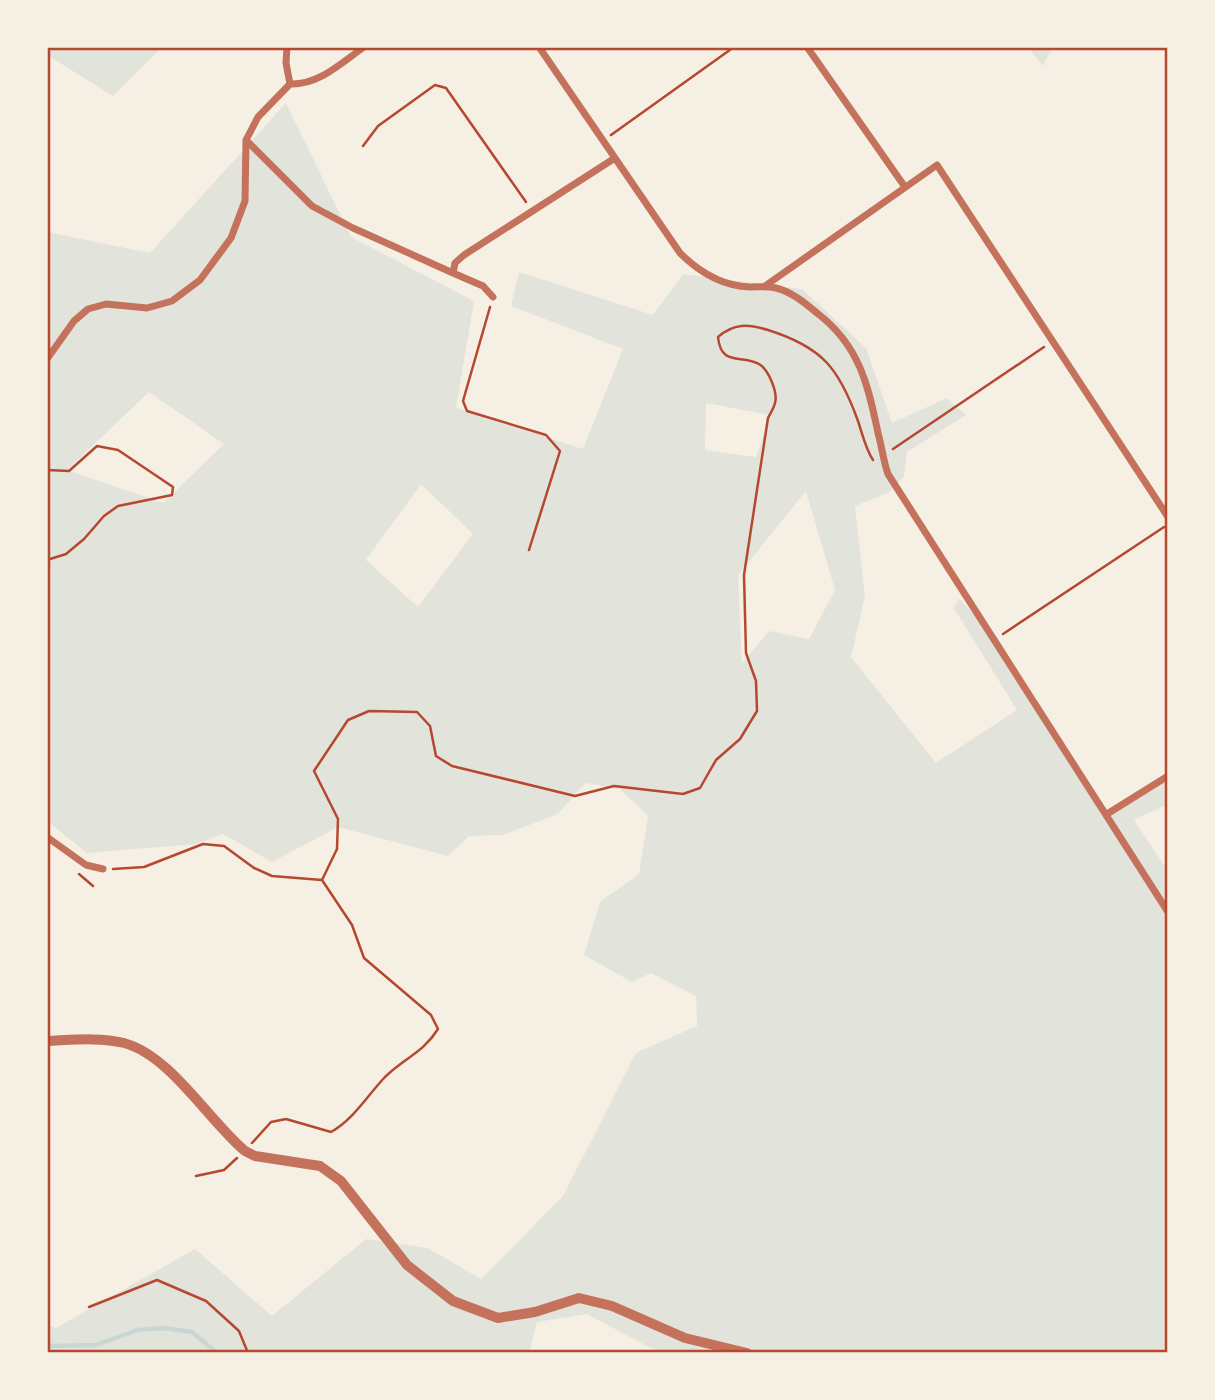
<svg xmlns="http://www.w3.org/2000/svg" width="1215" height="1400" viewBox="0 0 1215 1400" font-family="'Noto Sans',sans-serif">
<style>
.green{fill:#e2e4dc;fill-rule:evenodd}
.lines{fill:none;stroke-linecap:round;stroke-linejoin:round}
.stream{stroke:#c9d6d2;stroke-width:4.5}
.path{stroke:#b5482f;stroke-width:2.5}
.minor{stroke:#c5725c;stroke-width:7}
.tertiary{stroke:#c5725c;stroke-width:10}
.neatline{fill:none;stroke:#b5482f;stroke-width:2.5}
</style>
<rect width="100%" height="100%" fill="#f6efe4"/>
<!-- green -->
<path class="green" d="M47 47H162L113 96 47 55Z
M1028 47H1053L1043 66Z
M286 103 351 237 474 301 456 408 583 449 623 349 511 306 519 272 653 315 683 274 802 289 866 348 892 423 947 398 966 415 907 452 904 476 890 492 855 506 865 596 851 657 936 763 1017 710 954 608 959 599 998 638 1102 816 1168 776V804L1134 820 1168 871V1353H660L587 1314 537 1322 529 1353H47V1325L56 1328 195 1249 272 1316 366 1239 428 1248 481 1279 563 1196 636 1053 697 1026 696 996 651 973 632 982 584 955 600 902 639 874 648 816 620 789 585 783 558 814 503 835 469 836 448 856 338 827 272 862 223 834 196 844 87 853 47 821V229L52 233 150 253ZM149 392 224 444 163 503 67 470ZM706 403 770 415 756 457 705 450ZM421 484 473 534 418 607 366 560ZM806 491 835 590 809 639 769 631 742 663 738 575Z"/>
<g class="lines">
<!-- stream -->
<path class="stream" d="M47 1346 96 1345 138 1330 163 1328 192 1332 217 1353"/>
<!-- path -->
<path class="path" d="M611 135 734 47
M363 146 378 126 435 85 446 88 526 202
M490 307 463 401 467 411 546 435 560 451 529 550
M893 449 1044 347
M47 470 69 471 97 446 118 450 173 487 172 495 118 506 104 516 84 539 66 554 47 560
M1003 634 1164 527
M113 869 144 867 203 844 224 846 254 868 272 876 322 880 352 925 364 958 431 1015 438 1029C423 1053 404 1058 385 1077 367 1096 354 1119 331 1132L286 1119 271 1122 252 1143
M79 874 93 886
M322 880 337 849 338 819 314 771 348 720 369 711 417 712 430 726 436 756 452 766 575 796 614 786 683 794 700 788 716 760 740 739 757 711 756 681 746 653 744 575 768 418C770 414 774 408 775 403 778 393 769 370 759 364 741 354 721 367 718 337 734 323 748 324 768 330 822 347 839 368 858 421 862 433 866 450 873 460
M196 1176 224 1170 237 1158
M89 1307 157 1280 206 1301 239 1331 248 1353"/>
<!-- minor -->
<path class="minor" d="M287 47 286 63 290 84
M539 47 680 253C699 272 722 286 750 287 760 287 767 286 776 288 792 292 805 303 817 313 859 345 868 384 878 433 882 447 883 460 888 474L1168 912
M807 47 905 187
M246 140 312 206 353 228 453 273
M765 286 937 165 1168 517
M493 297 483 286 453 273 455 263 464 255 615 158
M47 359 74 321 88 309 106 304 147 308 172 301 200 280 231 238 245 201 246 140 258 117 290 84C319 85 341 63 364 47
M1107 814 1168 776
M47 837 86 865 103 869"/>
<!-- tertiary -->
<path class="tertiary" d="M47 1041C72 1040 99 1037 124 1043 170 1055 209 1121 245 1151L255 1156 320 1166 341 1181 407 1265 453 1301 498 1318 535 1312 579 1298 612 1306 685 1338 747 1353"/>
</g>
<!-- border -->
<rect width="1215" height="1400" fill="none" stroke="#f6efe4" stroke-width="98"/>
<rect x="49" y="49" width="1117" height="1302" class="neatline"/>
</svg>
